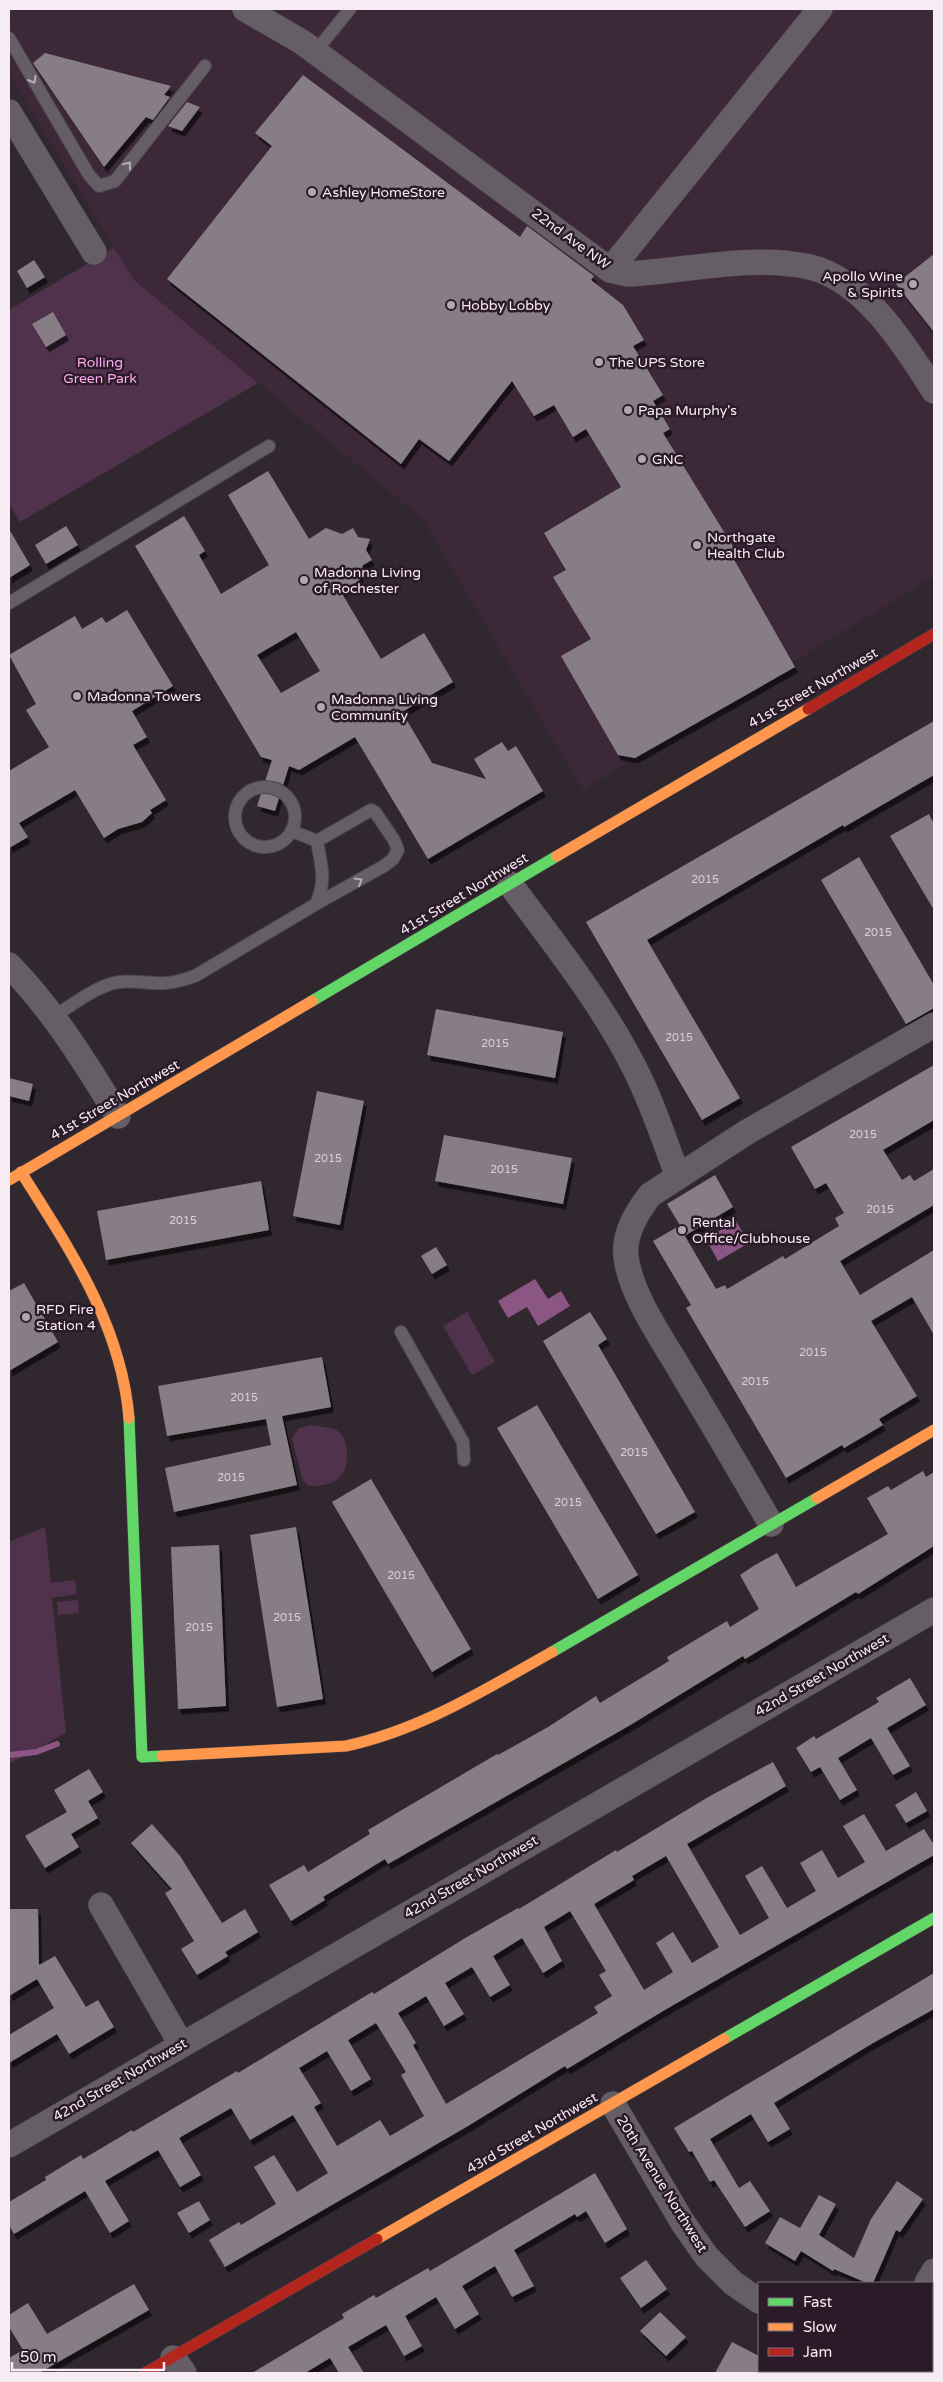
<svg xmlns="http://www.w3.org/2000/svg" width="943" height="2382" viewBox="0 0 943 2382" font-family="'Varela Round',sans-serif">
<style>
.built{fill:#3d2839}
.green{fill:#50324c}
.water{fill:#8c5684}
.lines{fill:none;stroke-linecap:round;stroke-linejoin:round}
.stream{stroke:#8c5684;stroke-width:6}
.building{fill:#877e85;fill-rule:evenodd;filter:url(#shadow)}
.lane-casing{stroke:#4d454b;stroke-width:14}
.street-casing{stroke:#4d454b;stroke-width:26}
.fast-casing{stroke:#4d454b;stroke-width:12}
.slow-casing{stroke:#4d454b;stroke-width:12}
.jam-casing{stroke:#4d454b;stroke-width:12}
.lane{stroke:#665e65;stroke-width:12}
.street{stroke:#665e65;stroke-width:25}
.fast{stroke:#63d668;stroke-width:11}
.slow{stroke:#ff974d;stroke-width:11}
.jam{stroke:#b3261e;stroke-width:11}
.oneway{stroke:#b6acb4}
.poi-dot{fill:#b2a7af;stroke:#2b1a28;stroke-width:2}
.labels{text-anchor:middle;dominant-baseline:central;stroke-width:5;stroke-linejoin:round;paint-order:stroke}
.number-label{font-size:11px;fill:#dbd0d8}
.poi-label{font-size:14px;fill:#f7ebf4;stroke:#2b1a28;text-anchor:start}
.street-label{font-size:14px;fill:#f7ebf4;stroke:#2b1a28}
.park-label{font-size:14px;fill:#fca9ef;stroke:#2b1a28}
</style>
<defs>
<filter id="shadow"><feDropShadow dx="3" dy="5.5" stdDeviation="0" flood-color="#0009"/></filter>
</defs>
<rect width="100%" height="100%" fill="#31282f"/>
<!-- built -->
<path class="built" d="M9 9H934V576L583 790 423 519 134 280 9 74Z"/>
<!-- green -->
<path class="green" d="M114 248 134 280 258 383 20 522 9 503V310Z
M467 1312 495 1362 472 1375 443 1326Z
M310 1425C317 1426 327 1427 334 1429 350 1435 351 1467 339 1478 331 1485 320 1486 309 1486L303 1481 292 1439 298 1429Z
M45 1527 51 1583 75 1580 77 1594 52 1598 66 1733 9 1764V1542Z
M78 1600 79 1613 58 1615 57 1602Z"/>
<!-- water -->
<path class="water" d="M736 1221 749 1243 718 1261 706 1239Z
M535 1279 548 1299 561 1291 570 1306 538 1326 527 1307 508 1318 498 1301Z"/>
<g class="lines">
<!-- stream -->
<path class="stream" d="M9 1755 36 1752 57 1744"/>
</g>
<!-- building -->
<path class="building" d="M45 53 171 86 164 95 170 97 153 120 146 117 104 167 33 63Z
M303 75 520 237 527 226 594 276 591 280 623 305 644 340 633 346 663 395 653 401 670 429 663 433 737 553 732 556 795 667 635 758 618 755 561 656 591 639 553 577 566 570 544 533 621 487 586 429 573 437 554 405 534 416 512 381 449 461 419 439 401 464 167 279 272 146 255 133Z
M187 102 200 107 182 131 168 126Z
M934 254V332L896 284Z
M34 260 45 277 27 288 17 271Z
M53 312 66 335 46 347 32 324Z
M268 471 309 539 326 528 342 534 353 528 358 537 370 539 366 550 372 560 363 565 359 581 341 592 381 659 424 633 453 682 402 712 432 763 486 779 474 759 502 742 508 751 516 746 543 791 428 859 355 737 299 770 289 766 275 811 257 806 272 760 261 757 135 546 184 516 205 551 199 555 221 594 269 565 228 495ZM296 632 320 671 281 693 257 655Z
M66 526 78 545 46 564 35 545Z
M9 529 30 565 9 578Z
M127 610 173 686 132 711 147 737 133 745 166 800 150 810 152 813 142 822 118 829 104 838 75 790 19 823 28 837 9 848V771L49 747 26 710 36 704 9 655 75 616 82 629 102 617 106 623Z
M934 721V775L844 827 843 825 647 940 740 1098 702 1120 586 922Z
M929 814 934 824V910L890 836Z
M859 857 934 985V1008L906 1024 821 880Z
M436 1009 563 1032 555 1078 427 1055Z
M934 1065V1120L883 1150 902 1180 910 1175 914 1181 934 1169V1205L840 1261 860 1295 934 1250V1335L912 1297 871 1321 917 1396 879 1419 883 1425 844 1448 842 1445 786 1478 686 1308 691 1305 653 1241 679 1226 716 1289 725 1285 727 1289 783 1256 785 1259 839 1226 835 1218 844 1213 826 1183 815 1189 791 1147Z
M9 1078 33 1084 29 1101 9 1096Z
M317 1091 364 1101 340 1225 293 1216Z
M444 1135 572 1158 563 1204 435 1181Z
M715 1175 733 1207 686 1235 667 1204Z
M261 1181 269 1230 106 1260 97 1211Z
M436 1247 447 1265 432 1274 421 1256Z
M24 1283 58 1342 9 1371V1291Z
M590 1312 607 1339 598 1345 695 1512 656 1534 543 1341Z
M322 1357 331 1407 282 1416 297 1485 174 1512 165 1468 271 1445 266 1419 167 1436 158 1386Z
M537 1405 638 1575 598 1599 497 1428Z
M923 1471 926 1477 934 1472V1546L858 1594 856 1592 745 1659 743 1656 632 1724 388 1864 385 1859 323 1897 325 1900 291 1921 269 1885 304 1865 308 1872 370 1834 368 1830 497 1754 498 1755 548 1727 596 1696 600 1703 669 1661 667 1657 727 1621 730 1627 759 1609 740 1575 755 1565 777 1553 796 1587 888 1534 867 1498 888 1486 891 1490Z
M371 1479 471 1649 432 1672 332 1502Z
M296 1527 323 1699 277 1707 250 1535Z
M219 1545 226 1706 178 1709 171 1547Z
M910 1678 926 1705 887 1728 910 1766 893 1775 871 1738 838 1758 857 1790 840 1800 820 1767 811 1772 796 1748 814 1736 816 1739 879 1702 876 1698Z
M773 1762 786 1786 687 1844 740 1935 769 1918 745 1876 762 1866 787 1908 816 1891 800 1863 822 1850 838 1878 865 1862 843 1826 864 1814 886 1851 924 1829 934 1845V1855L663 2011 567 2069 565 2066 468 2126 225 2267 209 2240 239 2222 241 2225 276 2204 254 2167 274 2155 297 2192 328 2173 293 2115 250 2140 231 2108 179 2138 201 2175 180 2187 158 2150 105 2181 129 2221 110 2233 85 2191 14 2234 9 2225V2202L46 2180 45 2177 81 2155 83 2159 132 2130 133 2132 237 2071 238 2073 372 1992 374 1994 467 1937 518 1908 519 1909 616 1850 617 1852 710 1796ZM666 1856 719 1947 692 1963 673 1932 656 1943 673 1972 644 1990 594 1904 634 1880 632 1876ZM570 1911 606 1971 599 1975 612 1996 594 2007 598 2013 446 2104 413 2045 416 2043 398 2013 426 1996 444 2026 464 2014 445 1983 472 1967 490 1997 510 1985 493 1956 522 1938 543 1973 562 1961 544 1927ZM376 2023 406 2072 401 2075 424 2116 390 2136 380 2120 337 2146 314 2107 321 2103 299 2068 327 2051 351 2091 371 2079 348 2040Z
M89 1769 103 1792 88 1801 98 1818 71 1834 79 1847 45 1868 25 1836 67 1812 54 1790Z
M916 1792 927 1811 906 1823 895 1805Z
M152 1824 180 1856 222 1923 245 1909 258 1932 225 1952 228 1956 197 1975 181 1949 194 1941 165 1893 172 1889 131 1843Z
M9 1909H38L39 1965 55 1956 86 2007 98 2000 114 2027 69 2054 57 2034 9 2063V2035L54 2008 37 1979 9 1996Z
M934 1973V2009L873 2043 774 2103 790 2129 768 2142 751 2114 710 2139 739 2188 750 2181 770 2211 745 2227 714 2180 710 2182 692 2151 689 2152 674 2128Z
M595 2173 627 2229 605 2243 586 2211 577 2217 575 2214 514 2250 534 2286 512 2297 495 2266 462 2286 479 2314 455 2329 436 2297 405 2316 422 2346 404 2356 386 2325 348 2347 364 2373H339L330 2358 305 2373H252L344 2318 342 2314 374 2295 376 2298 428 2268 430 2271Z
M897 2181 923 2199 900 2232 896 2230 873 2283H867L834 2269 833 2271 801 2251 795 2261 765 2243 780 2217 800 2228 819 2195 836 2204 819 2235 854 2258 871 2219Z
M199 2201 210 2220 189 2233 177 2213Z
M646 2260 667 2289 641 2308 620 2278Z
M134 2284 149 2310 39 2373H9V2358L23 2350 9 2327V2315L28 2303 47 2334Z
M660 2312 686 2337 666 2356 640 2331Z
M732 2342 759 2356V2373H715Z"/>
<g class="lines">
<!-- lane casing -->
<g class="lane-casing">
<path id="lane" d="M9 38 89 175 99 186 115 181 205 66
M315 52 350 9
M9 603 269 446
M235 817a30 30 0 1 1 60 0a30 30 0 1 1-60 0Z
M292 831 317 841
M316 904C327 879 321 866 317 841
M54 1016C73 1005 97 985 119 982 134 980 149 984 165 983 175 983 185 979 195 976L316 904 384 866 393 859 398 850 394 840 375 812 371 810 317 841
M401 1332 463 1442 464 1460"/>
</g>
<!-- street casing -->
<g class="street-casing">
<path id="street" d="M245 9 302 42 610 270 628 274C686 271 753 254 810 267 865 280 906 347 934 391
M9 112 94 252
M610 270 820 9
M510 884C553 942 601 1002 634 1067 652 1102 664 1139 678 1177
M9 965C53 1010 85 1062 118 1116
M771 1524C742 1474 712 1423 682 1373 663 1340 631 1296 626 1257 623 1234 637 1212 650 1195L747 1132 934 1025
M101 1905 181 2044
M613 2104 683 2223 707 2257 733 2283 759 2301
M9 2145 934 1610
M927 2283 934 2271
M173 2358 184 2373
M892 2373 893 2371"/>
</g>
<!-- fast casing -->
<g class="fast-casing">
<path id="fast" d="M312 1001 557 856
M129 1418 142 1757 162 1756
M552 1652 817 1498
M724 2039 934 1918"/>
</g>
<!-- slow casing -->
<g class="slow-casing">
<path id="slow" d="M557 856 808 709
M21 1172C70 1250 121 1324 129 1418
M9 1180 312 1001
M817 1498 934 1430
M162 1756 346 1746C421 1730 486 1689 552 1652
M377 2239 724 2039"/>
</g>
<!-- jam casing -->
<g class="jam-casing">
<path id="jam" d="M808 709 934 634
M145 2373 377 2239"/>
</g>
<!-- lane -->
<use href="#lane" class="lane"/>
<!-- street -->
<use href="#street" class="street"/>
<!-- fast -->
<use href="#fast" class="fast"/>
<!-- slow -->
<use href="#slow" class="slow"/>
<!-- jam -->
<use href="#jam" class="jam"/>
</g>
<!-- one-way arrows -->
<defs><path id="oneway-chevron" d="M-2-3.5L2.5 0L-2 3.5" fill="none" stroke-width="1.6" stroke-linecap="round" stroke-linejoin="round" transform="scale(1.25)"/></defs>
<g class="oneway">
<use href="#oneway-chevron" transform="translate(33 80) rotate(60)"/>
<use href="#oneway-chevron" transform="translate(128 165) rotate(-52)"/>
<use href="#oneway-chevron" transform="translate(359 881) rotate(-31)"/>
</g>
<!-- markers -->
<g class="poi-dot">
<circle cx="312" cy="192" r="5"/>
<circle cx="913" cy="284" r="5"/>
<circle cx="451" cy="305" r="5"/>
<circle cx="599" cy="362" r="5"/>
<circle cx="628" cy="410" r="5"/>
<circle cx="642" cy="459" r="5"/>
<circle cx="697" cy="545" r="5"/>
<circle cx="304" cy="580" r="5"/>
<circle cx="77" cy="696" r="5"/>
<circle cx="321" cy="707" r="5"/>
<circle cx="682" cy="1230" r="5"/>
<circle cx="26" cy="1317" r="5"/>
</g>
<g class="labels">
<!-- number labels -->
<g class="number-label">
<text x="705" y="879">2015</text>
<text x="878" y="932">2015</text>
<text x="679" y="1037">2015</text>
<text x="495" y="1043">2015</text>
<text x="863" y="1134">2015</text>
<text x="328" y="1158">2015</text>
<text x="504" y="1169">2015</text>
<text x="880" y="1209">2015</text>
<text x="183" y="1220">2015</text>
<text x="813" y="1352">2015</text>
<text x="755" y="1381">2015</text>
<text x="244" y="1397">2015</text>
<text x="634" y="1452">2015</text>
<text x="231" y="1477">2015</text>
<text x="568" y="1502">2015</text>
<text x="401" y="1575">2015</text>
<text x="287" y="1617">2015</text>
<text x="199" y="1627">2015</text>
</g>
<!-- poi labels -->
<g class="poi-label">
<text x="322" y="192">Ashley HomeStore</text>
<text x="903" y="276" text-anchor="end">Apollo Wine<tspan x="903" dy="16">&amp; Spirits</tspan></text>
<text x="461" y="305">Hobby Lobby</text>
<text x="609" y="362">The UPS Store</text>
<text x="638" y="410">Papa Murphy's</text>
<text x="652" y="459">GNC</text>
<text x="707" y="537">Northgate<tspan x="707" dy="16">Health Club</tspan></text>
<text x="314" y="572">Madonna Living<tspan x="314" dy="16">of Rochester</tspan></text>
<text x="87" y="696">Madonna Towers</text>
<text x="331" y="699">Madonna Living<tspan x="331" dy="16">Community</tspan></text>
<text x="692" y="1222">Rental<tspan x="692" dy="16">Office/Clubhouse</tspan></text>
<text x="36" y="1309">RFD Fire<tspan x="36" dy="16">Station 4</tspan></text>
</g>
<!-- street labels -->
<g class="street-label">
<text transform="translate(571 239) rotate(36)">22nd Ave NW</text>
<text transform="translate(813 688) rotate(-30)">41st Street Northwest</text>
<text transform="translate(464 894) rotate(-31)">41st Street Northwest</text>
<text transform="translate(115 1100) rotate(-30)">41st Street Northwest</text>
<text transform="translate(822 1675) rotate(-30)">42nd Street Northwest</text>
<text transform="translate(471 1877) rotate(-30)">42nd Street Northwest</text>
<text transform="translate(120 2080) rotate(-30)">42nd Street Northwest</text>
<text transform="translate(532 2133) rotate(-30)">43rd Street Northwest</text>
<text transform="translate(662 2184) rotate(58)">20th Avenue Northwest</text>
</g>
<!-- park labels -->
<g class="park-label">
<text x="100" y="362">Rolling<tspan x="100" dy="16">Green Park</tspan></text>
</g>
</g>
<!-- border -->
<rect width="943" height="2382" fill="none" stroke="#f7ebf4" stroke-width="20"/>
<!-- legend -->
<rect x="758" y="2282" width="175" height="90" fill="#2b1a28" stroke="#7d6e7a"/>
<rect x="768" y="2298" width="25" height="8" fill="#63d668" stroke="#7d6e7a"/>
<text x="803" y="2307" font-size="15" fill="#f7ebf4">Fast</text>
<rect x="768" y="2323" width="25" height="8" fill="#ff974d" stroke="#7d6e7a"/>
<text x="803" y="2332" font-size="15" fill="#f7ebf4">Slow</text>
<rect x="768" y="2348" width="25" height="8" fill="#b3261e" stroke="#7d6e7a"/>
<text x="803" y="2357" font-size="15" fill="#f7ebf4">Jam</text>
<!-- scale -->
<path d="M12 2362v8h152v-8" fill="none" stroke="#f7ebf4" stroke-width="2.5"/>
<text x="20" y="2362" font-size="15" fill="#f7ebf4" stroke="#2b1a28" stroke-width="4" paint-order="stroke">50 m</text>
</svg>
